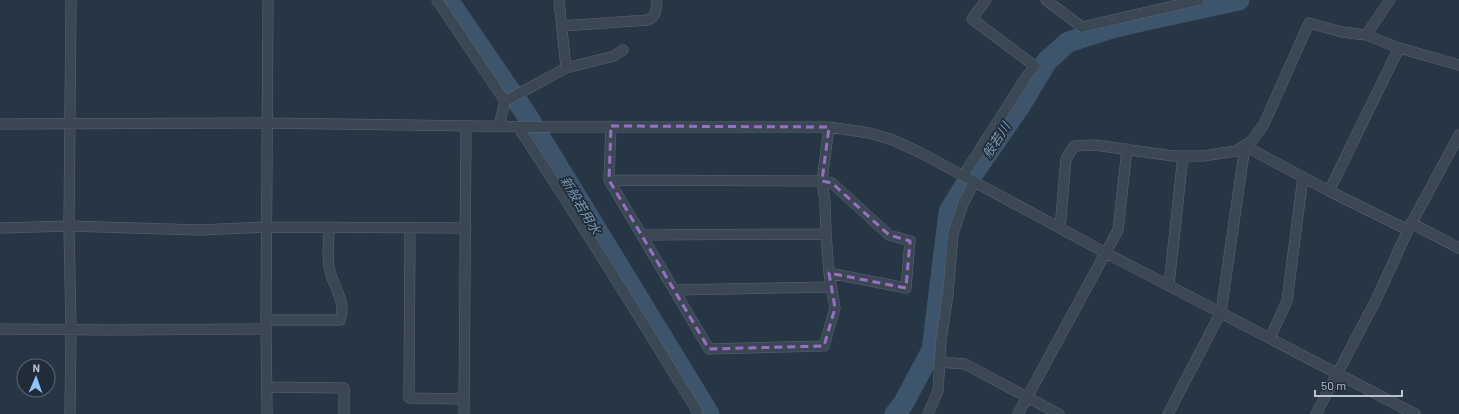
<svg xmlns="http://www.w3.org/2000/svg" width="1459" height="414" viewBox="0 0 1459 414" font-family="Barlow,'Noto Sans JP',sans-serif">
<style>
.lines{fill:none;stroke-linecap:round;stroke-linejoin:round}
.river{stroke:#3c556d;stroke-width:21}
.street-casing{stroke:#5a6571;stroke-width:11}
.street{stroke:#3b4753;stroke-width:10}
.marked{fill:none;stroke:#9770c5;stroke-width:3;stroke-dasharray:8 5;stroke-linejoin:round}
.labels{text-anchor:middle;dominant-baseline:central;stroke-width:3.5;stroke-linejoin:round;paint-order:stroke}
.water-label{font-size:13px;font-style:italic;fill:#7896b0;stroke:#202c39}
</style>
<rect width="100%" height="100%" fill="#273644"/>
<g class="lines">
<!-- river -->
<path class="river" d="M448 0 526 114 709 414
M895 414 903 404 932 350 949 212 964 187 1020 106 1047 61 1068 42 1112 28 1146 20 1239 0"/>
<!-- street casing -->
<g class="street-casing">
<path id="street" d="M437 0 505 101 499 126
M559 0 566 68
M1046 0 1082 27 1199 0
M562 26 648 20C657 16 656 9 657 0
M1366 35 1399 48 1459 65
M505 101 566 68 614 56 623 50
M0 124 267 123 538 127H829L869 133 893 140 921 153 1106 253 1415 414
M611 126 609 180 709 349 824 346 835 308 829 273 826 234 825 202 822 181 829 127
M518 127C580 220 639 316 697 411V414
M963 176 1027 76 1035 66 972 19 986 0
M609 180 822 181 832 183 889 235 910 241 906 288 829 273
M1329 191 1399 48
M1411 223 1459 248
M0 228 69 226 200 230 266 227 466 228
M410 228 409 398 464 399
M1060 228 1066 159 1074 146 1095 145 1173 156H1203L1236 151 1252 141 1264 124 1309 23 1342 32 1366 35 1390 0
M642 235 826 234
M1169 285 1183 156
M674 290 831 287
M266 320H340C348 301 331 285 329 266 327 254 329 241 329 228
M0 329 110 330 266 329
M1270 338 1287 301 1303 177
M939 362 965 364 1059 414
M267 387 344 388V414
M70 414 71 330 69 226 71 0
M267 414 266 320 268 0
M464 414 466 126
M928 414 938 391 941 341 948 294 953 234 963 204 974 182
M1018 414 1118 230 1127 149
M1168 414 1221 312 1245 146 1329 191 1408 230
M1316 414 1376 300 1408 230 1459 135"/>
</g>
<!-- street -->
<use href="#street" class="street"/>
</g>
<!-- marked area -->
<path class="marked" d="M611 126 829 127 822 181 832 183 889 235 910 241 906 288 829 273 835 308 824 346 709 349 609 180Z"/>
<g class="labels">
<!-- water labels -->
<g class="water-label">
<text transform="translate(996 140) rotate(-57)">般若川</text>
<text transform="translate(581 205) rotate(59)">新般若用水</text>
</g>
</g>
<!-- north arrow -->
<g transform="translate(36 378) rotate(2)"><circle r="19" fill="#202c39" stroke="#5d6874"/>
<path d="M0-3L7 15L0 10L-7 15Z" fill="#90c3fa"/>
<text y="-6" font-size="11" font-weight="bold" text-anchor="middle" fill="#b9c2cd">N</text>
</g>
<!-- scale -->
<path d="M1315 390v6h87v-6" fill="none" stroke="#b9c2cd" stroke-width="2"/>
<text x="1321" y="390" font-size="12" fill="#b9c2cd" stroke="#202c39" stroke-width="3" paint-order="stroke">50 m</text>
</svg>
